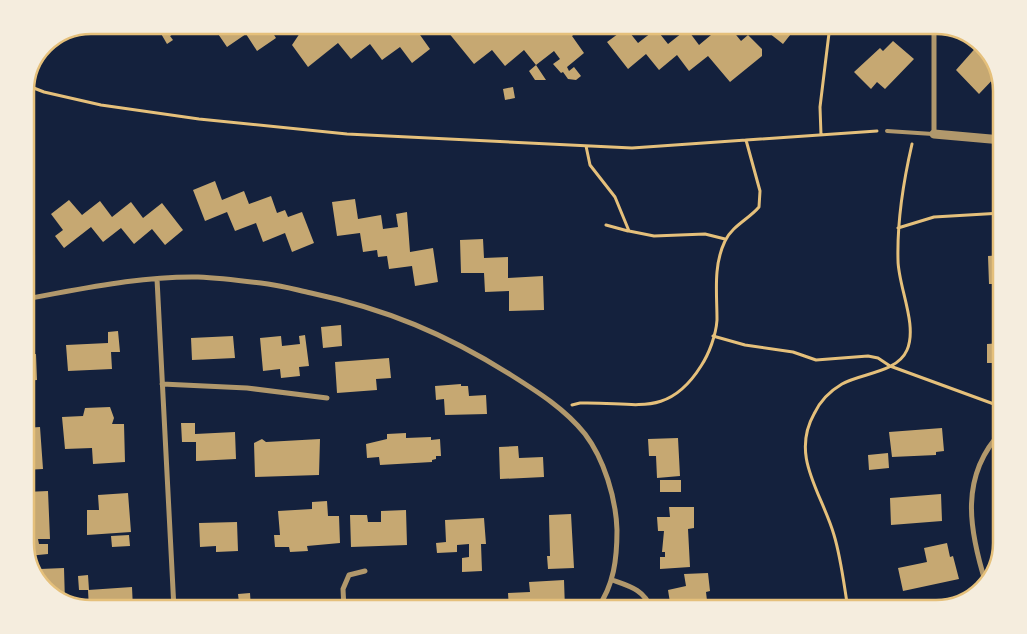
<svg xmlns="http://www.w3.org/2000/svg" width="1027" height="634" viewBox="0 0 1027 634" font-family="'DM Sans',sans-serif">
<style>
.building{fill:#c6a872}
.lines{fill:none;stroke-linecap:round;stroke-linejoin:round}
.path{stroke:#e5c07b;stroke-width:3}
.service{stroke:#b1986c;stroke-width:4}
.minor{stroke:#b1986c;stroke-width:5}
.tertiary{stroke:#b1986c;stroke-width:9}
.rim{fill:none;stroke:#e5c07b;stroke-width:2.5}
</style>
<rect width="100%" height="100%" fill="#14213d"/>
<!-- building -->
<path class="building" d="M129 25H150L134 34Z
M156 25H183L184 27 170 36 173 40 167 44Z
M212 25H272L269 27 276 38 257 51 246 34 227 47Z
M303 25H355L361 33 372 25H384L391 35 405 25H413L430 49 412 63 400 47 382 60 370 44 351 59 338 43 308 67 292 45 304 27Z
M457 25H472L479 34 490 25H503L507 30 513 25H533L539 33 549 25H574L579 30 572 36 584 53 567 67 569 71 574 67 581 76 576 80 568 79 563 72 561 73 553 64 560 59 554 51 536 65 546 80H535L529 71 536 65 524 50 505 66 492 50 474 64 448 32Z
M723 25H728L741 41 748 35 762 49V56L730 82 708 56 689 71 677 55 659 70 646 54 628 69 607 42 626 28 638 43 656 29 668 44 687 29 699 45Z
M759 25H798L783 44Z
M893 41 914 59 885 89 877 82 871 89 854 72 880 48 883 51Z
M979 44 993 57 998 74 979 94 956 70Z
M513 87 515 98 505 100 503 89Z
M215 181 222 200 244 191 249 204 271 196 277 213 285 210 288 217 302 212 314 243 292 252 285 233 263 242 256 223 235 231 227 212 205 221 193 190Z
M355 199 358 219 381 215 383 229 398 227 396 214 407 212 410 252 433 248 438 282 415 286 412 266 389 269 387 256 378 257 377 250 363 252 360 233 337 236 332 202Z
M69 200 82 215 100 201 112 217 131 202 143 218 162 203 183 230 165 245 152 229 134 244 121 228 103 242 91 227 64 248 55 236 63 230 51 214Z
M483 239 484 258 508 257V278L543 276 544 310 509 311V291L485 292 484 273H461L460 240Z
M1002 255V284H989L988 256Z
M341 325 342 346 323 348 321 327Z
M118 331 120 352H111L112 369 68 371 66 345 108 343V332Z
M305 335 309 366 299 367 300 376 281 378 280 369 263 371 260 338 281 336 282 346 300 344 299 336Z
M233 336 235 358 192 360 191 338Z
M1002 343V373H994V363H987V344Z
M36 354 37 380 25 381V355Z
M389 358 391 378 376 379 377 390 337 393 335 362Z
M461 384V386H468L469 396 486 395 487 414 445 415 444 399 436 400 435 386Z
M110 407 114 418 112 424H124L125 462 93 464 92 448 65 449 62 417 83 416 85 408Z
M181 423H195V434L235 432 236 459 196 461V442H182Z
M40 427 43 469 25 470V428Z
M942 428 944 451 936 452V455L892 457 889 432Z
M406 433V438L431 437V440L440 439 441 456H436V459L432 460V462L380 465 379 457 367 458 366 444 387 439V434Z
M678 438 680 476 657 478 656 456H649L648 439Z
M262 439 266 442 320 439 319 475 255 477 254 443Z
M518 446 519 458 543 457 544 477 500 479 499 447Z
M888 453 889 468 869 470 868 455Z
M660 480H681V492H660Z
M48 491 50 539H38L39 544H48V554L28 556 25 548V492Z
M128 493 131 532 87 535V510H99L98 495Z
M941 494 942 521 891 525 890 498Z
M327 501 328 516H339L340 543 307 546 308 551 290 552 289 547H275L274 535H280L278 511 312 509V502Z
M669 507H694V528L688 529 690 567 660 569V557H665V552H662L664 531H658L657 517H670Z
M406 510 407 545 351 547 350 515H367L368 522H381V511Z
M571 514 574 568 548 569 547 556H550L549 515Z
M484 518 486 544H481L482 571 462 572V558L469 557V544L457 545V552L437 553 436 543 446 542 445 520Z
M237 522 238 551 216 552V546L200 547 199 523Z
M129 535 130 546 112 547 111 536Z
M947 543 950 557 953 556 959 579 903 591 898 568 927 562 924 548Z
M64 568 65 602 57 600 36 579H40V569Z
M708 573 710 591 706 592 708 609H671L668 590 686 586 684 574Z
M88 575 89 590H79L78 576Z
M564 580 565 609H509L508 593 530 592 529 582Z
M132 587 133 609H89L88 590Z
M250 593 251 609H215V604L239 603 238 594Z"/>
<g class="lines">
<!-- path -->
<path class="path" d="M26 85 44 92 101 105 199 119 347 134 632 148 877 131
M821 135 820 107 830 25
M586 146 590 165 615 197 629 231 654 236 705 234 725 239
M606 225 628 231
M898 228 934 217 1002 213
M713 336 745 345 793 352 816 360 868 356 878 358 890 366 1002 407
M572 405 580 403C633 401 667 420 701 366 709 354 716 335 717 320 717 293 713 266 725 241 732 226 749 219 759 207L760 191 746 140
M848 609C844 585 841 558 834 535 822 493 790 457 814 414 820 401 830 391 842 384 861 373 897 373 907 350 918 325 898 286 898 260 897 221 903 183 912 144"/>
<!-- service -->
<path class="service" d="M887 131 933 134"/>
<!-- minor -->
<path class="minor" d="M934 134V25
M157 279 174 609
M25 299C82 289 139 276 198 277 221 278 245 281 268 284 283 286 297 290 311 293 386 309 446 334 511 375 538 392 565 409 585 434 604 459 616 498 617 530 617 559 614 585 597 609
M162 384 247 388 327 398
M612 580C629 586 645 590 651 609
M986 584C969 530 959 476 1002 431
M344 609 343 589 349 575 365 571"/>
<!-- tertiary -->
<path class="tertiary" d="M934 134 1002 140"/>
</g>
<!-- crop -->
<path d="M0 0H1027V634H0ZM91 34H936A57 57 0 0 1 993 91V543A57 57 0 0 1 936 600H91A57 57 0 0 1 34 543V91A57 57 0 0 1 91 34Z" fill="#f5edde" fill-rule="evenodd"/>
<path class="rim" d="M91 34H936A57 57 0 0 1 993 91V543A57 57 0 0 1 936 600H91A57 57 0 0 1 34 543V91A57 57 0 0 1 91 34Z"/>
</svg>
